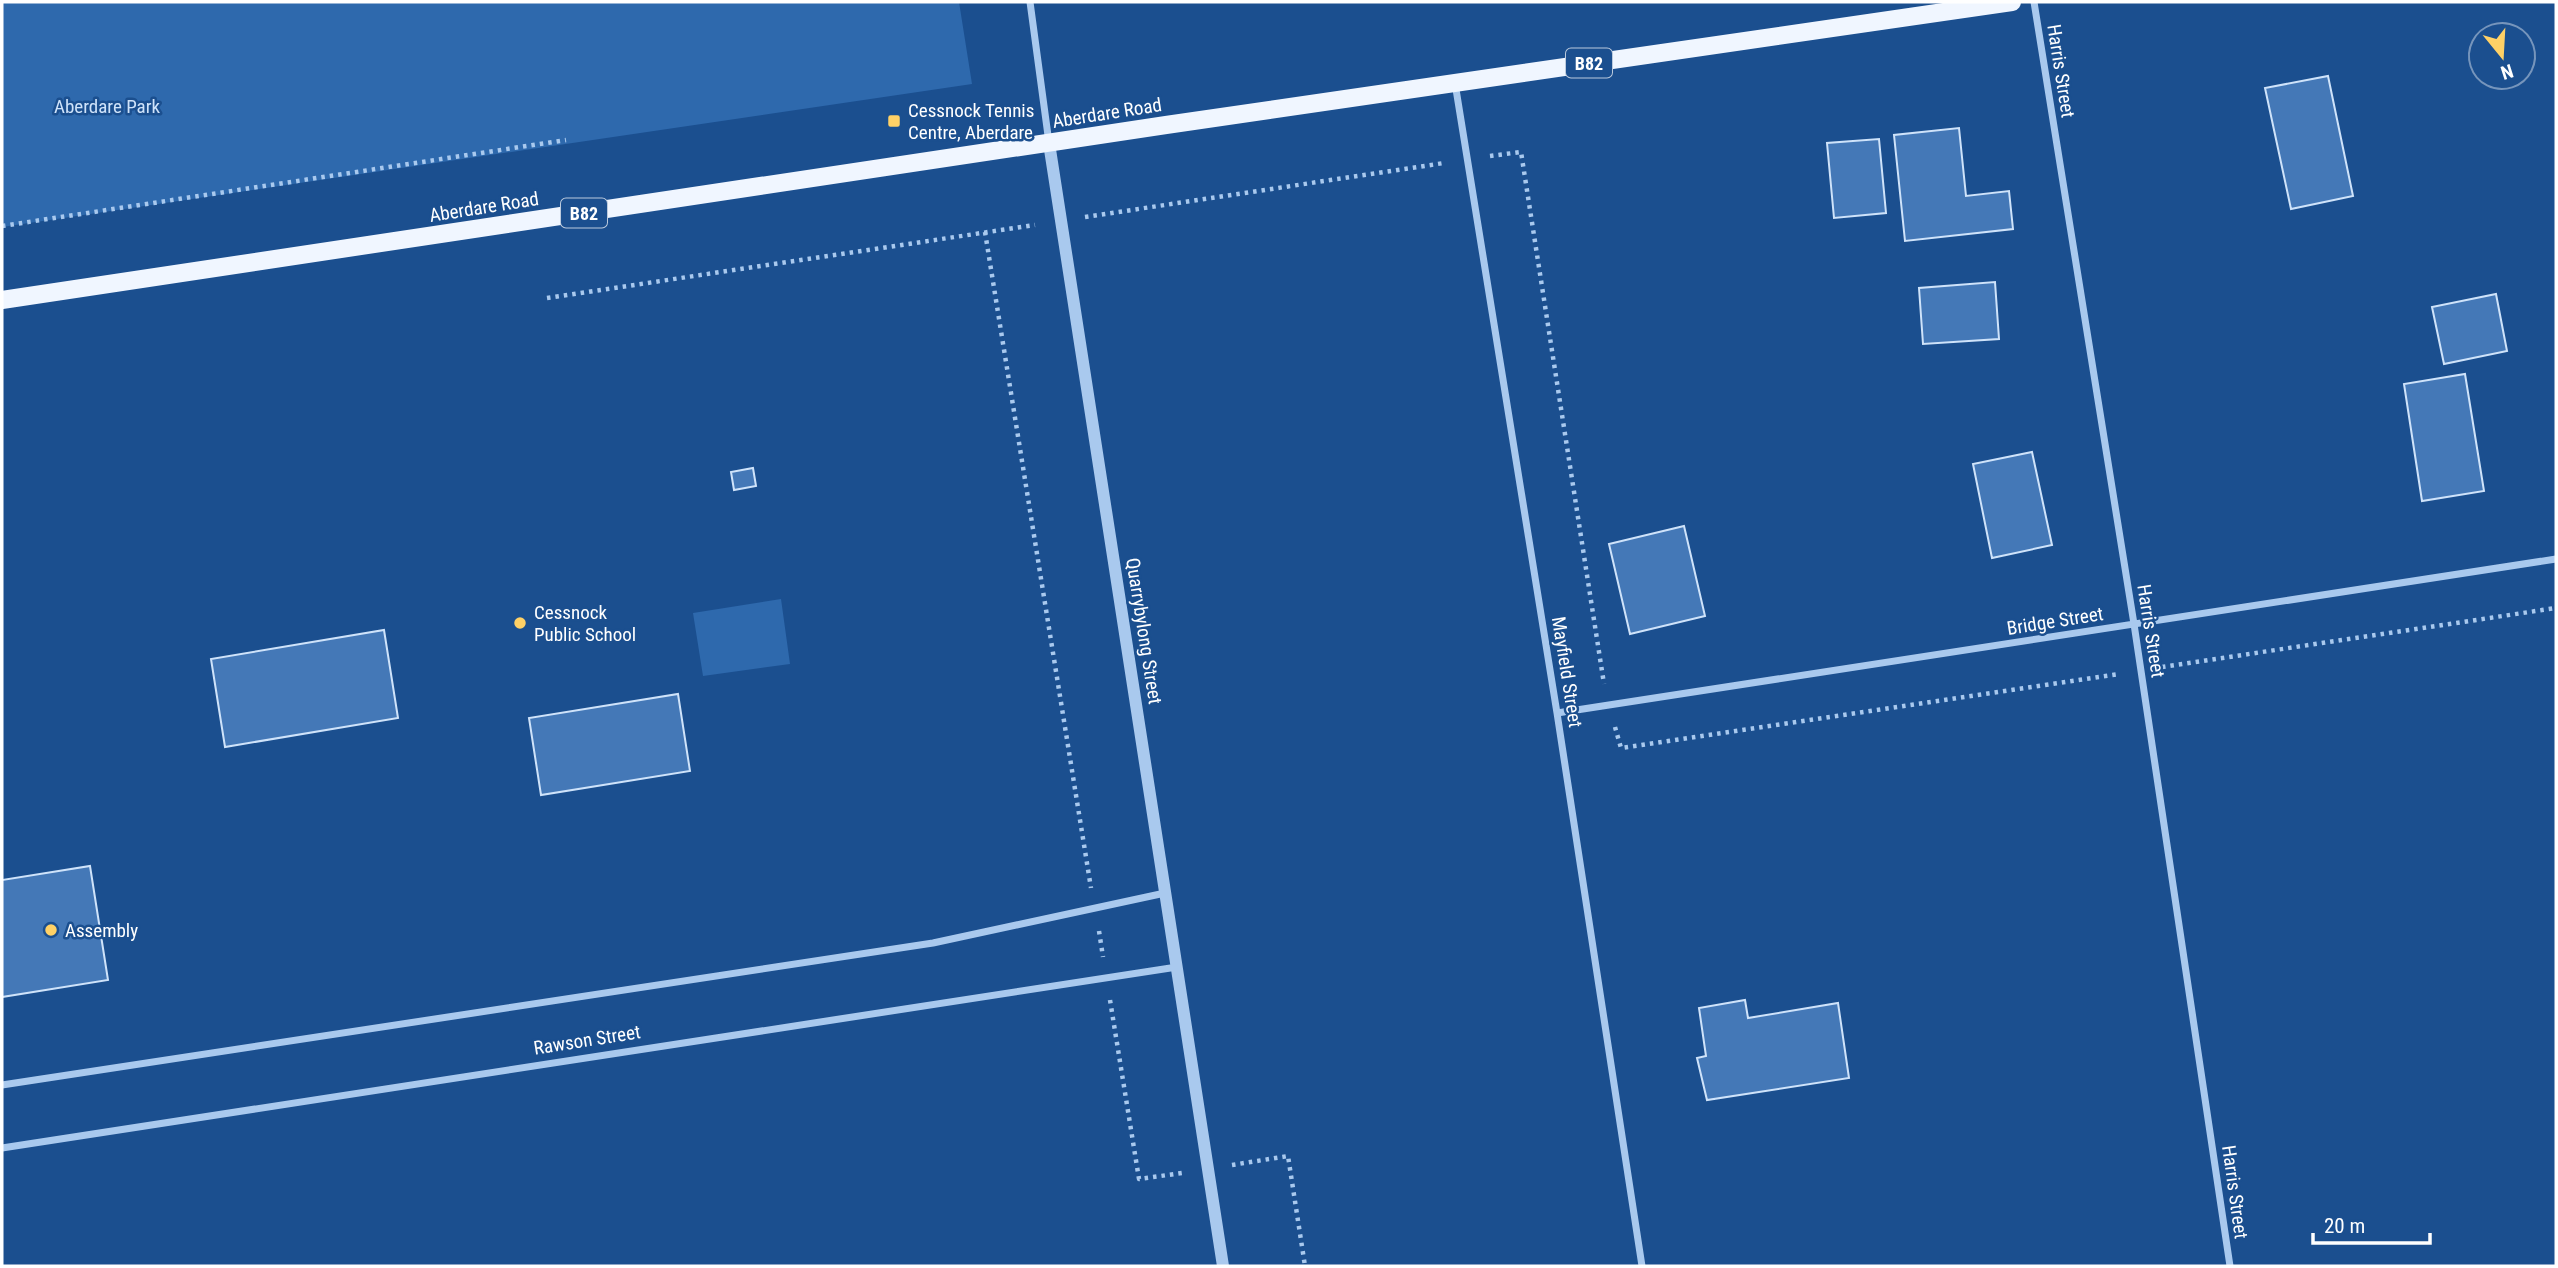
<svg xmlns="http://www.w3.org/2000/svg" width="2558" height="1268" viewBox="0 0 2558 1268" font-family="'Roboto Condensed',sans-serif">
<style>
.green{fill:#2e69ad}
.building{fill:#4478b7;stroke:#cfe3fa;stroke-width:2}
.lines{fill:none;stroke-linecap:round;stroke-linejoin:round}
.path{stroke:#a9c9ee;stroke-width:4.5;stroke-dasharray:3.5 5;stroke-linecap:butt}
.minor{stroke:#a9c9ee;stroke-width:7}
.tertiary{stroke:#a9c9ee;stroke-width:12}
.primary{stroke:#f0f6ff;stroke-width:18}
.poi-dot{fill:#ffd166;stroke:#1b4f8f;stroke-width:2.5}
.labels{text-anchor:middle;dominant-baseline:central;stroke-width:5;stroke-linejoin:round;paint-order:stroke}
.shield{fill:#1b4f8f;stroke:#bbcadd;stroke-width:2}
.shield-label{font-size:18px;font-weight:bold;fill:#fff}
.street-label{font-size:19px;fill:#fff;stroke:#1b4f8f}
.park-label{font-size:19px;fill:#cfe3fa;stroke:#1b4f8f}
.poi-label{font-size:19px;fill:#fff;stroke:#1b4f8f;text-anchor:start}
</style>
<rect width="100%" height="100%" fill="#1b4f8f"/>
<!-- green -->
<path class="green" d="M2 2H959L972 84 2 227Z
M781 599 790 664 703 676 693 613Z"/>
<!-- building -->
<path class="building" d="M2328 76 2353 196 2291 209 2265 88Z
M1959 128 1966 196 2009 191 2013 229 1905 241 1894 135Z
M1879 139 1886 213 1834 218 1827 143Z
M1995 282 1999 339 1923 344 1919 288Z
M2496 294 2507 351 2444 364 2432 307Z
M2465 374 2484 491 2422 501 2404 384Z
M2032 452 2052 545 1992 558 1973 464Z
M753 468 756 486 734 490 731 472Z
M1684 526 1705 616 1630 634 1609 544Z
M384 630 398 718 225 747 211 659Z
M678 694 690 771 541 795 529 718Z
M90 866 108 980 2 997V880Z
M1745 1000 1748 1018 1838 1003 1849 1078 1707 1100 1697 1058 1706 1056 1699 1008Z"/>
<g class="lines">
<!-- path -->
<path class="path" d="M1490 156 1521 152 1604 684
M1085 217 1444 163
M2 226 566 140
M985 232 1091 888
M547 298 1035 225
M2162 667 2556 608
M1615 727 1621 748 2119 674
M1099 931 1103 957
M1110 1000 1139 1179 1182 1173
M1232 1165 1288 1156 1305 1266"/>
<!-- minor -->
<path class="minor" d="M1030 2 1049 143
M2034 2 2134 624 2230 1266
M1455 83 1557 713 1642 1266
M1557 713 2556 559
M2 1085 933 943 1165 893
M2 1148 1177 967"/>
<!-- tertiary -->
<path class="tertiary" d="M1049 143 1223 1266"/>
<!-- primary -->
<path class="primary" d="M2 300 1166 125 2012 2"/>
</g>
<!-- markers -->
<g class="poi-dot">
<rect x="887" y="114" width="14" height="14" rx="3.5"/>
<circle cx="520" cy="623" r="7"/>
<circle cx="51" cy="930" r="7"/>
</g>
<g class="labels">
<!-- shield labels -->
<g class="shield">
<rect x="1566" y="48.5" width="46" height="29" rx="5"/>
<rect x="561" y="198.5" width="46" height="29" rx="5"/>
</g>
<g class="shield-label">
<text x="1589" y="63">B82</text>
<text x="584" y="213">B82</text>
</g>
<!-- street labels -->
<g class="street-label">
<text transform="translate(2061 71) rotate(81)">Harris Street</text>
<text transform="translate(1107 113) rotate(-9)">Aberdare Road</text>
<text transform="translate(484 207) rotate(-9)">Aberdare Road</text>
<text transform="translate(2055 621) rotate(-9)">Bridge Street</text>
<text transform="translate(1144 631) rotate(81)">Quarrybylong Street</text>
<text transform="translate(2151 631) rotate(81)">Harris Street</text>
<text transform="translate(1567 672) rotate(81)">Mayfield Street</text>
<text transform="translate(587 1040) rotate(-9)">Rawson Street</text>
<text transform="translate(2235 1192) rotate(82)">Harris Street</text>
</g>
<!-- park labels -->
<g class="park-label">
<text x="107" y="106">Aberdare Park</text>
</g>
<!-- poi labels -->
<g class="poi-label">
<text x="908" y="110">Cessnock Tennis<tspan x="908" dy="22">Centre, Aberdare</tspan></text>
<text x="534" y="612">Cessnock<tspan x="534" dy="22">Public School</tspan></text>
<text x="65" y="930">Assembly</text>
</g>
</g>
<!-- border -->
<rect width="2558" height="1268" fill="none" stroke="#ffffff" stroke-width="7"/>
<!-- north arrow -->
<g transform="translate(2502 56) rotate(162)"><circle r="33" fill="#1b4f8f" stroke="#7695bc" stroke-width="2"/>
<path d="M0-5L12 26L0 18L-12 26Z" fill="#ffd166"/>
<text y="-10" font-size="19" font-weight="bold" text-anchor="middle" fill="#ffffff">N</text>
</g>
<!-- scale -->
<path d="M2313 1233v10h117v-10" fill="none" stroke="#ffffff" stroke-width="3.5"/>
<text x="2324" y="1233" font-size="21" fill="#ffffff" stroke="#1b4f8f" stroke-width="5" paint-order="stroke">20 m</text>
</svg>
